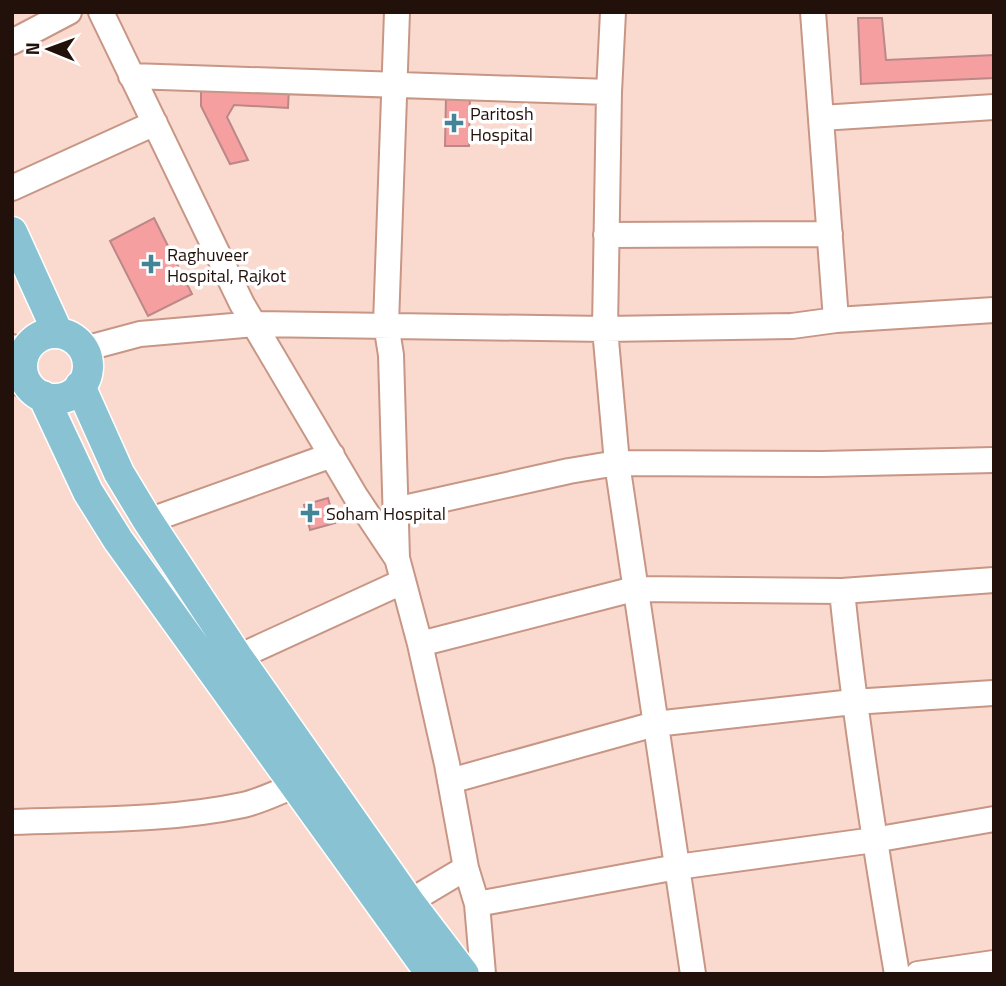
<svg xmlns="http://www.w3.org/2000/svg" width="1006" height="986" viewBox="0 0 1006 986" font-family="'Titillium Web',sans-serif">
<style>
.building{fill:#f59fa0;stroke:#bc8787;stroke-width:2}
.lines{fill:none;stroke-linecap:round;stroke-linejoin:round}
.minor-casing{stroke:#c79685;stroke-width:28}
.major-casing{stroke:#fff;stroke-width:33}
.minor{stroke:#fff;stroke-width:24}
.major{stroke:#89c3d3;stroke-width:30}
.poi-dot{fill:#438496;stroke:#fff;stroke-width:2.5}
.labels{text-anchor:middle;dominant-baseline:central;stroke-width:7;stroke-linejoin:round;paint-order:stroke}
.poi-label{font-size:18px;fill:#22100a;stroke:#fff;text-anchor:start}
</style>
<rect width="100%" height="100%" fill="#fadacf"/>
<!-- building -->
<path class="building" d="M858 18H882L886 60 994 55V78L861 84Z
M201 85 289 87 288 108 234 105 227 117 248 160 230 164 201 106Z
M446 96 470 97 469 146H445Z
M154 218 192 294 148 316 110 241Z
M328 498 335 523 310 530 304 505Z"/>
<g class="lines">
<!-- minor casing -->
<g class="minor-casing">
<path id="minor" d="M101 12 242 304 356 497 396 557
M397 12 386 324 391 355 397 558 420 644 447 764 466 868 477 904 483 974
M613 12 609 92 605 329 617 463 693 974
M813 12 836 320
M12 42 69 12
M131 76 609 92
M821 118 994 107
M12 188 155 123
M606 235 830 234
M12 347 25 352
M84 349 140 334 256 324 605 329 792 326 836 320 994 310
M12 380 31 388
M395 510 569 471 617 463 822 464 994 460
M148 521 332 455
M842 591C855 719 875 846 897 974
M420 644 634 589 842 591 994 580
M223 664 402 582
M450 781 655 724 853 702 993 693
M12 822C89 819 168 821 243 805 261 801 278 792 294 786
M477 904 677 867 874 840 994 819
M394 911 466 868
M918 974 994 963"/>
</g>
<!-- major casing -->
<g class="major-casing">
<path id="major" d="M12 232 58 333
M22 366a33 33 0 1 1 66 0a33 33 0 1 1-66 0Z
M80 386 119 473 148 521 237 656 410 903 464 974
M43 396 88 492 118 540 431 974"/>
</g>
<!-- minor -->
<use href="#minor" class="minor"/>
<!-- major -->
<use href="#major" class="major"/>
</g>
<!-- markers -->
<g class="poi-dot">
<path d="M450.5 112.5h7v7h7v7h-7v7h-7v-7h-7v-7h7z"/>
<path d="M147.5 253.5h7v7h7v7h-7v7h-7v-7h-7v-7h7z"/>
<path d="M306.5 502.5h7v7h7v7h-7v7h-7v-7h-7v-7h7z"/>
</g>
<g class="labels">
<!-- poi labels -->
<g class="poi-label">
<text x="470" y="113">Paritosh<tspan x="470" dy="21">Hospital</tspan></text>
<text x="167" y="254">Raghuveer<tspan x="167" dy="21">Hospital, Rajkot</tspan></text>
<text x="326" y="513">Soham Hospital</text>
</g>
</g>
<!-- border -->
<rect width="1006" height="986" fill="none" stroke="#22100a" stroke-width="28"/>
<!-- north arrow -->
<g transform="translate(49 49) rotate(271)" stroke="#ffffff" stroke-width="5" paint-order="stroke">
<path d="M0-5L12 26L0 18L-12 26Z" fill="#22100a"/>
<text y="-10" font-size="19" font-weight="bold" text-anchor="middle" fill="#22100a">N</text>
</g>
</svg>
